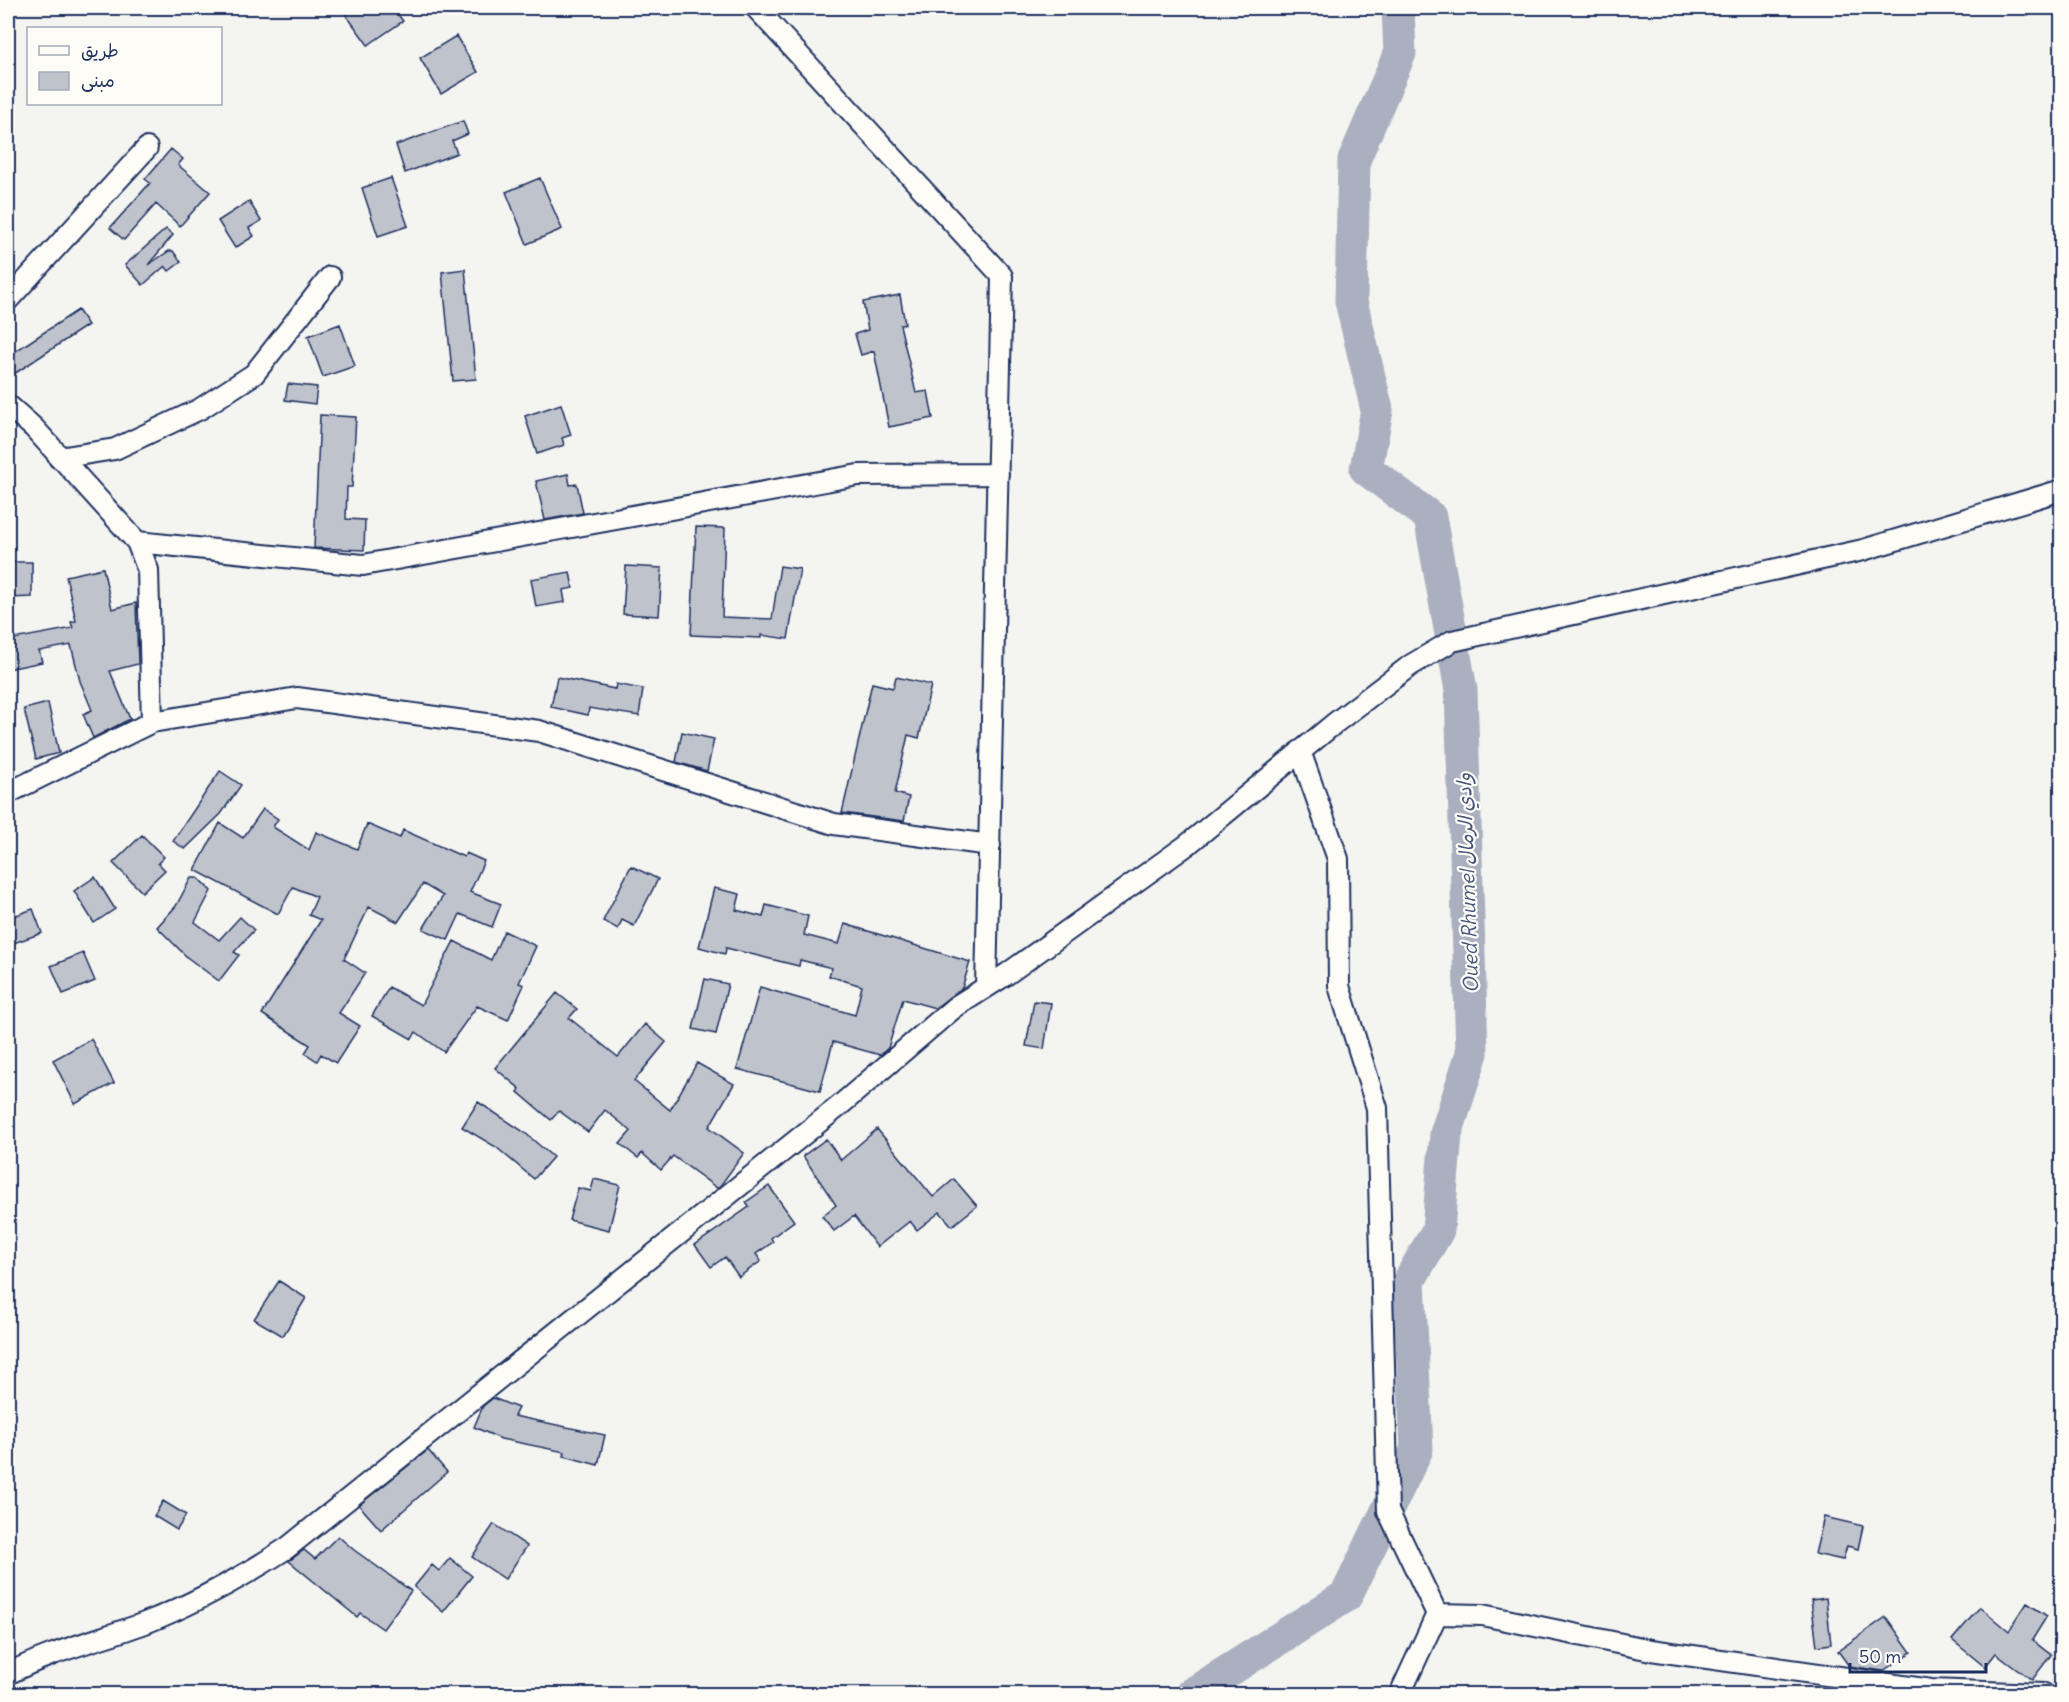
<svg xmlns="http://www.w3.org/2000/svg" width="2069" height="1702" viewBox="0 0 2069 1702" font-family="Delius,'Playpen Sans Arabic',sans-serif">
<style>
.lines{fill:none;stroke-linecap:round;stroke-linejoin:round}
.river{stroke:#aab0bf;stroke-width:33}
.building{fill:#bfc3cc;stroke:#1b2f5e;stroke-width:1.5}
.minor-casing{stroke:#1b2f5e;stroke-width:24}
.minor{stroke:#fdfcf7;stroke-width:20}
.labels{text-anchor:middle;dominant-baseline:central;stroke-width:4.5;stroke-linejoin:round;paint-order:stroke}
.water-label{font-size:20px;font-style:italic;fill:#46567b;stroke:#fdfcf7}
</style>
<rect width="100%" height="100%" fill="#f4f4f1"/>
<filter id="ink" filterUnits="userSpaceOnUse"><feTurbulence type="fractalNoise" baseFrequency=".0167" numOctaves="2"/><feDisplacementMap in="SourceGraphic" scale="12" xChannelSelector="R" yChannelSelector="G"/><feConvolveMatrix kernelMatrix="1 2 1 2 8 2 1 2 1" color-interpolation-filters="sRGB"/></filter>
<g filter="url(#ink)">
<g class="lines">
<!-- river -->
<path class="river" d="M1192 1694 1346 1596 1417 1449 1409 1281 1438 1230 1446 1134 1472 1053 1461 690 1430 517 1366 469 1377 410 1351 301 1354 160 1400 53 1398 8"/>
</g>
<!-- building -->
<path class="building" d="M341 8H393L403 21 368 45Z
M456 36 478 72 441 94 420 58Z
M463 121 468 134 452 141 457 153 405 173 396 145Z
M171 149 183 159 178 165 210 192 180 226 156 204 124 240 110 228 150 183 145 179Z
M391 178 408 226 378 236 362 188Z
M540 178 562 229 527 244 506 192Z
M249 201 261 221 249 228 254 236 235 248 218 221Z
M166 229 173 235 148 265 169 251H173L181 262 169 271 165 266 143 285 125 265Z
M465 269 476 379 453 381 442 272Z
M900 295 905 324 900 325 916 393 928 391 933 418 889 427 874 351 861 355 855 334 868 330 863 302Z
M78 310 88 325 8 378V356Z
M340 324 355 366 323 377 308 336Z
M288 384 317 387 315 404 285 400Z
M561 404 571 435 562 438 564 445 537 454 525 416Z
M320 415 356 417 352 487H347L346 519 365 520 364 550 314 548Z
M568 474 570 485 577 484 583 513 545 520 536 481Z
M696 527 725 528 722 617 772 619 780 566 800 569 788 639 761 635V638L691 635Z
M8 562H32V597L8 598Z
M626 566 662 568 659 616 623 614Z
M103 568 112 609 136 603 138 664 110 671 130 719 93 738 83 714 92 710 80 681 71 645 39 651 42 662 8 669V640L73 628 71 622 76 621 66 576Z
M570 572 573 588 563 590 565 602 536 607 531 579Z
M557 677 615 689 616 684 643 689 639 716 589 708 588 715 551 707Z
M896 677 931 685 919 738 908 735 895 793 909 797 904 821 842 813 872 683 893 688Z
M48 703 59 753 36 759 24 709Z
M682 732 714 739 707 771 676 762Z
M220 771 241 785 221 814 185 849 173 841Z
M263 809 278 819 273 827 309 850 316 832 357 849 367 824 400 838 403 830 464 857 466 853 484 861 470 892 501 904 492 927 460 914 448 940 423 929 443 896 423 884 398 922 369 907 344 959 365 973 339 1013 360 1026 336 1063 321 1054 317 1061 305 1053 310 1045 262 1014 321 920 309 915 317 897 293 887 278 914 195 870 220 823 243 838Z
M142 835 164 857 158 863 165 870 142 892 113 863Z
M631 866 658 879 634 926 622 920 618 929 603 921Z
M95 877 115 909 94 923 74 891Z
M191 878H198L211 891 195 922 219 940 240 917 254 930 234 952 239 955 219 981 188 958 157 927 176 906Z
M714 888 740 894 736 910 763 917 766 905 808 916 804 935 839 944 845 924 970 962 962 988 935 1008 903 999 888 1048 880 1055 833 1042 820 1091 737 1069 760 987 855 1015 862 986 829 976 832 968 800 960 799 966 726 948 725 954 699 947Z
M33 909 42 933 8 945V918Z
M504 931 536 946 519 983 524 985 508 1020 477 1006 444 1052 416 1032 412 1039 372 1016 389 987 421 1005 454 941 491 960Z
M83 953 95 981 63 994 51 966Z
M705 979 728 984 716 1034 693 1029Z
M557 993 577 1009 569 1018 618 1057 645 1024 666 1042 634 1081 670 1110 697 1063 734 1084 709 1127 744 1153 720 1186 717 1188 673 1156 661 1170 642 1153 638 1158 620 1144 631 1131 605 1110 588 1132 559 1111 551 1120 518 1092 520 1089 495 1068Z
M1034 1001 1051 1003 1044 1049 1026 1046Z
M91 1039 114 1083 75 1104 53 1060Z
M478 1102 524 1132 553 1157 534 1179 496 1147 462 1127Z
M877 1129 933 1197 954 1179 977 1206 952 1226 940 1212 917 1230 910 1221 877 1247 854 1216 834 1231 822 1216 836 1205 803 1156 826 1139 841 1160Z
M594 1179 620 1185 609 1230 569 1220 578 1188 591 1191Z
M769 1186 794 1221 771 1238 773 1242 756 1254 761 1261 739 1277 725 1257 711 1267 695 1245 749 1207 746 1202Z
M279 1281 306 1298 283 1336 254 1319Z
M493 1398 518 1408 514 1416 605 1435 598 1465 564 1456 565 1452 501 1439 474 1427 483 1406Z
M428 1450 447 1472 381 1530 359 1505Z
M163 1501 186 1515 177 1530 154 1516Z
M1824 1517 1863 1526 1858 1549 1847 1546 1843 1560 1815 1554Z
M494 1524 527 1546 505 1579 472 1557Z
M338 1536 354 1550 411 1591 383 1629 360 1613 357 1617 289 1561 304 1550 315 1559Z
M450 1558 472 1576 443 1612 414 1587 432 1565 439 1571Z
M1826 1598 1831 1644 1817 1646 1811 1600Z
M2027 1603 2047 1616 2032 1640 2051 1655 2032 1680 1996 1653 1985 1667 1952 1640 1980 1607 2009 1631Z
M1886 1617 1911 1652 1883 1671 1849 1666 1838 1651Z"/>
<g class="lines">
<!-- minor casing -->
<g class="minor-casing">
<path id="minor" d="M756 8 1002 276 986 987
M8 300 147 148
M8 405 34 428 137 542 148 570 152 722
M59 458 115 449 200 409 254 374 330 277
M137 542 363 565 858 475 998 474
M1300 751 1338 859 1339 986 1377 1108 1388 1511 1437 1614 1400 1694
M8 793 152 722 297 698 539 731 834 824 990 845
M1437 1614 1482 1615 1651 1650 1931 1690 2044 1694
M8 1674C51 1651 99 1640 145 1623 196 1603 241 1578 287 1548L838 1107 955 1007 1007 974 1187 845 1335 723 1411 665 1452 641 1863 550 2062 490"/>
</g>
<!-- minor -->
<use href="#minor" class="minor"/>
</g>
</g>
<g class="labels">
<!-- water labels -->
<g class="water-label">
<text transform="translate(1467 883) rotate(-92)">Oued Rhumel وادي الرمال</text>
</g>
</g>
<!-- margin -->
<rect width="2069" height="1702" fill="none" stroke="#fdfcf7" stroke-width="30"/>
<rect x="15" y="15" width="2039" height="1672" fill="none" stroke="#1b2f5e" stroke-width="2" filter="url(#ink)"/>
<!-- legend -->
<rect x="27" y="27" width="195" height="78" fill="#fdfcf7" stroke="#a3aaba" stroke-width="1.5"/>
<rect x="39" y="46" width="30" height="9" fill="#fdfcf7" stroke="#a3aaba" stroke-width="1.5"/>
<text x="81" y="57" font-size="18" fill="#1b2f5e">طريق</text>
<rect x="39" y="72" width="30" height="18" fill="#bfc3cc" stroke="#a3aaba" stroke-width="1.5"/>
<text x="81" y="87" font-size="18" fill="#1b2f5e">مبنى</text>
<!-- scale -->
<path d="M1850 1663v9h136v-9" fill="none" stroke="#1b2f5e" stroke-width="3"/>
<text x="1859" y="1663" font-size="18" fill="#1b2f5e" stroke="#fdfcf7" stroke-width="4.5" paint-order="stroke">50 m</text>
</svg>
